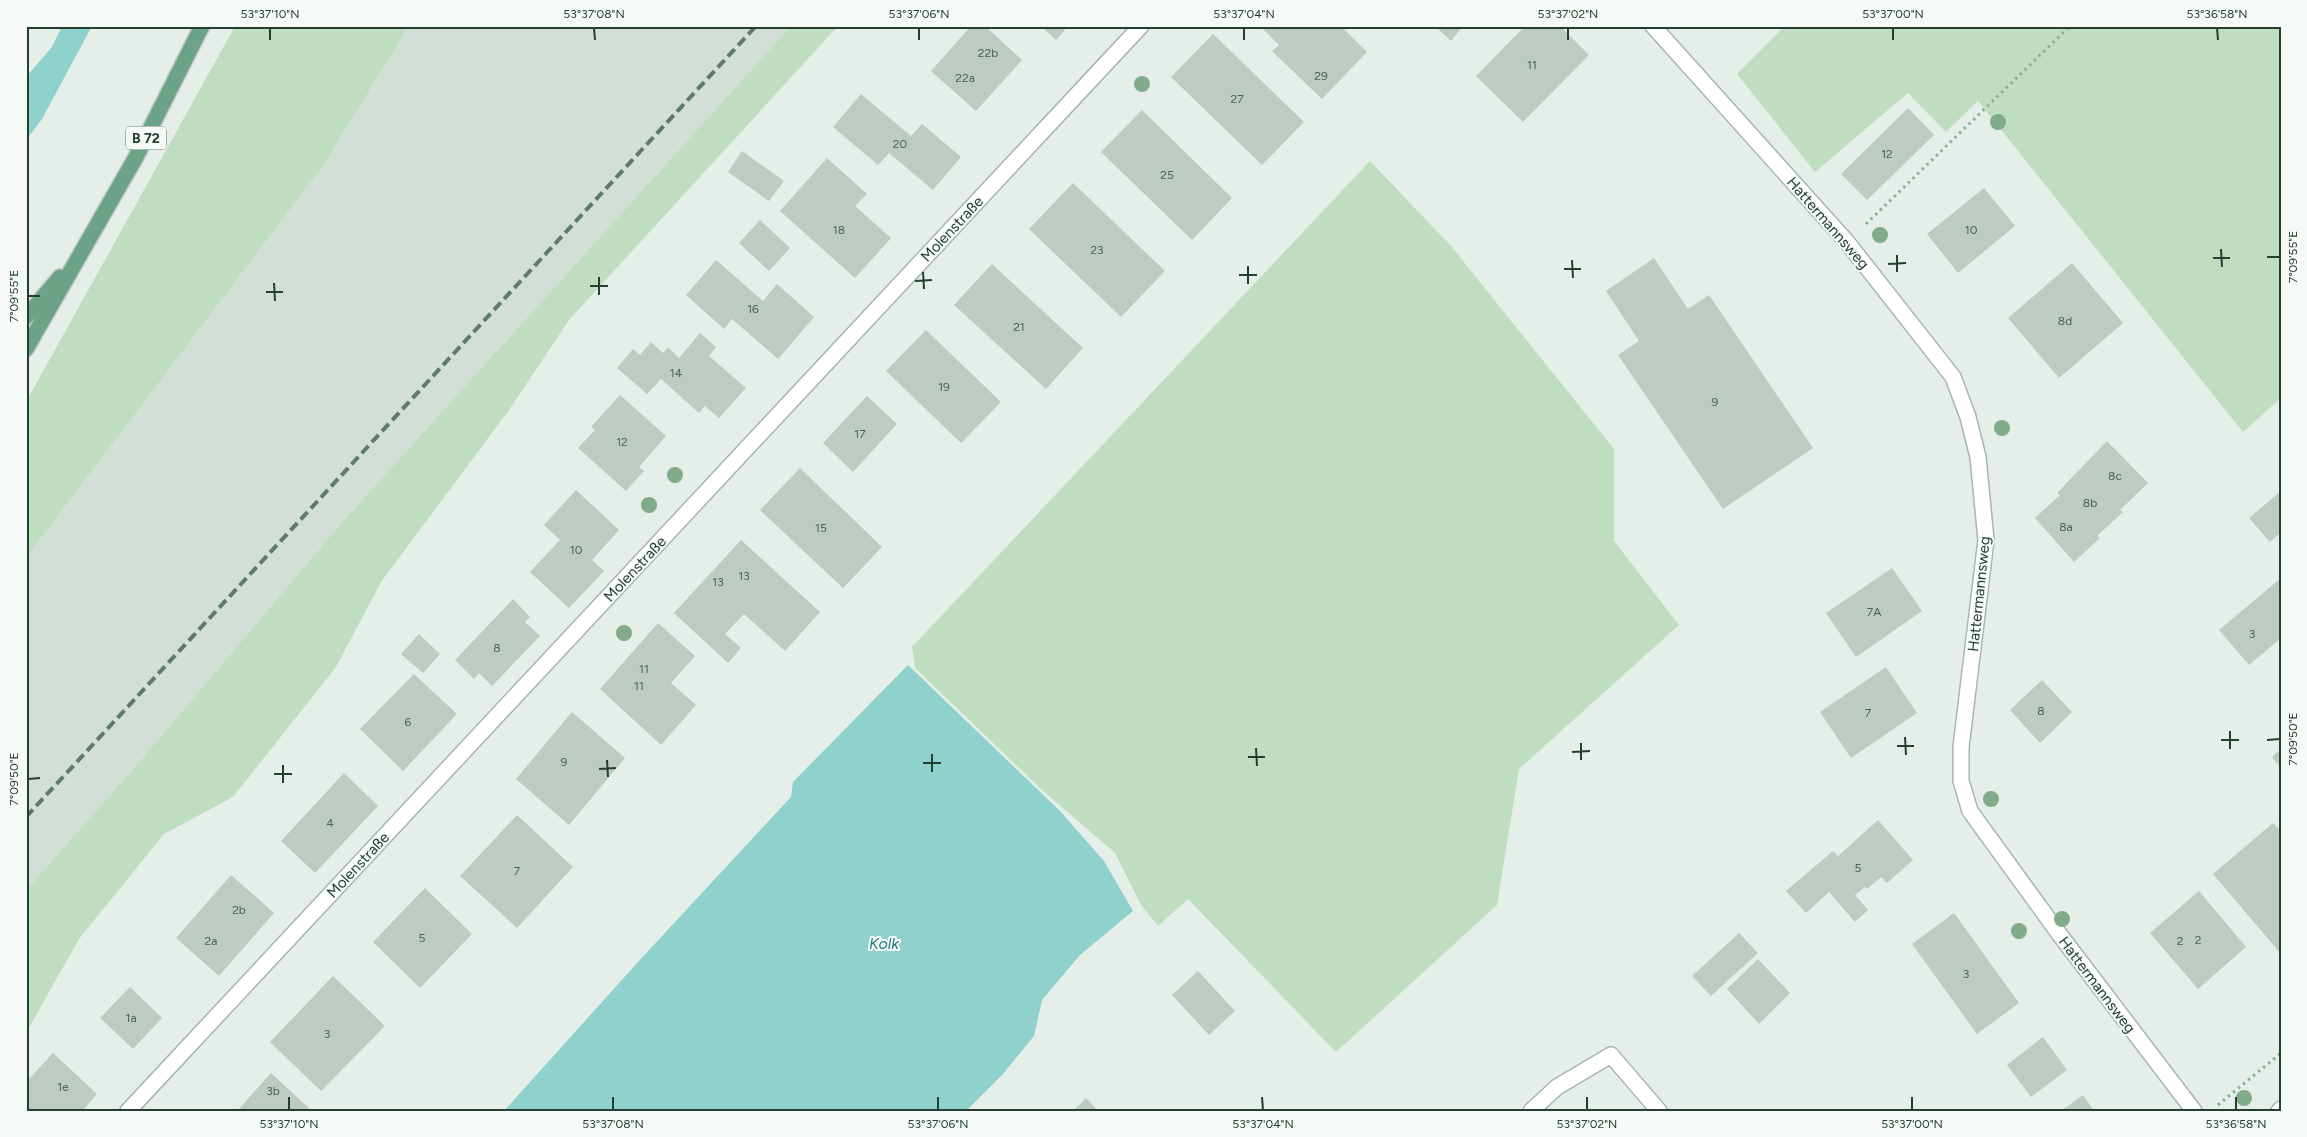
<svg xmlns="http://www.w3.org/2000/svg" width="2307" height="1137" viewBox="0 0 2307 1137" font-family="Figtree,sans-serif">
<style>
.built{fill:#d3ded6}
.green{fill:#bfdec0}
.water{fill:#8fd1cc}
.building{fill:#bdcbc3}
.lines{fill:none;stroke-linecap:round;stroke-linejoin:round}
.service-casing{stroke:#a7b6ae;stroke-width:18}
.minor-casing{stroke:#a7b6ae;stroke-width:18}
.tertiary-casing{stroke:#a7b6ae;stroke-width:18}
.primary-casing{stroke:#c2c9c6;stroke-width:18}
.path{stroke:#86b09a;stroke-width:3;stroke-dasharray:2.5 4;stroke-linecap:butt}
.service{stroke:#fff;stroke-width:15}
.minor{stroke:#fff;stroke-width:15}
.tertiary{stroke:#fff;stroke-width:15}
.primary{stroke:#6ba288;stroke-width:15}
.rail{stroke:#5f7a6d;stroke-width:4;stroke-dasharray:10 5;stroke-linecap:butt}
.tree{fill:#81ab89}
.ticks{fill:none;stroke:#243f32;stroke-width:2}
.labels{text-anchor:middle;dominant-baseline:central;stroke-width:4;stroke-linejoin:round;paint-order:stroke}
.number-label{font-size:12px;fill:#4a6256}
.shield{fill:#f6faf7;stroke:#63776d;stroke-width:1}
.shield-label{font-size:14px;font-weight:bold;fill:#243f32}
.street-label{font-size:15px;fill:#243f32;stroke:#f6faf7}
.water-label{font-size:16px;font-style:italic;fill:#1f7a76;stroke:#f6faf7}
.neatline{fill:none;stroke:#243f32;stroke-width:2}
.ticks-label{font-size:12px;text-anchor:middle;fill:#243f32}
</style>
<rect width="100%" height="100%" fill="#e5eee8"/>
<!-- built -->
<path class="built" d="M409 26H791L344 520 135 767 26 890V558L323 166Z"/>
<!-- green -->
<path class="green" d="M235 26H409L323 166 26 558V402Z
M791 26H838L569 320 509 410 381 582 336 667 233 797 164 834 79 939 26 1033V890L135 767 344 520Z
M1785 26H2281V398L2243 432 1978 101 1946 132 1908 93 1815 172 1737 74Z
M1370 161 1451 246 1614 449V541L1679 625 1519 769 1497 905 1336 1052 1188 899 1158 926 1141 905 1115 853 1041 789 915 668 912 647Z"/>
<!-- water -->
<path class="water" d="M62 26H92L42 119 26 140V77L52 47Z
M908 665 1060 811 1104 861 1133 911 1080 955 1042 1000 1034 1036 1003 1074 966 1111H504L638 962 791 797 793 782Z"/>
<!-- building -->
<path class="building" d="M971 26H985L1022 60 976 111 931 71Z
M1041 26H1068L1056 40Z
M1260 26H1341L1367 52 1322 99 1272 51 1279 45Z
M1435 26H1463L1451 41Z
M1525 26H1560L1589 55 1523 122 1476 76Z
M1213 34 1304 122 1262 165 1171 77Z
M861 94 911 136 922 124 961 157 933 190 889 153 878 165 833 127Z
M1908 108 1934 135 1867 200 1841 174Z
M1142 110 1232 198 1192 240 1101 152Z
M742 151 784 181 769 201 728 172Z
M827 158 867 194 855 206 891 238 855 278 780 211Z
M1073 183 1165 271 1121 317 1029 229Z
M1984 188 2015 226 1958 273 1927 234Z
M760 220 790 248 769 271 739 243Z
M1654 258 1688 309 1709 295 1813 448 1723 509 1618 355 1639 341 1606 291Z
M716 260 763 301 777 284 814 317 778 359 732 319 724 329 686 295Z
M2072 263 2123 323 2059 378 2008 318Z
M992 264 1083 348 1046 389 954 305Z
M926 330 1001 402 961 443 886 371Z
M700 333 716 347 709 356 746 388 719 418 705 406 699 413 661 379 647 394 617 368 633 349 640 355 651 342 663 353 668 347 679 358Z
M620 395 666 436 639 467 644 471 626 491 578 448 595 430 591 427Z
M867 396 897 424 853 472 823 443Z
M2107 441 2148 483 2120 510 2123 512 2097 536 2100 538 2074 562 2035 518 2060 495 2057 493Z
M800 468 882 547 843 588 760 510Z
M576 490 619 530 592 560 604 571 569 608 530 572 560 540 544 525Z
M2281 491V532L2270 542 2249 518Z
M741 540 820 612 785 651 744 614 725 634 741 648 728 663 674 613Z
M1892 568 1922 611 1856 657 1826 613Z
M2281 578V638L2249 665 2219 630Z
M513 599 530 617 525 622 540 636 492 686 479 673 474 679 455 660Z
M658 623 695 656 671 683 696 705 661 745 600 689Z
M419 634 440 654 423 673 401 654Z
M1886 667 1917 713 1851 758 1820 712Z
M414 674 457 714 403 771 360 729Z
M2042 680 2072 712 2040 743 2010 710Z
M572 712 625 758 569 825 516 779Z
M2281 749V768L2272 757Z
M344 773 378 806 315 873 281 841Z
M517 815 573 867 517 928 460 876Z
M1878 820 1913 860 1887 883 1881 877 1867 889 1865 887 1855 895 1868 910 1855 922 1829 892 1806 913 1786 891 1833 851 1838 856Z
M2273 823 2281 831V954L2213 874Z
M231 875 274 913 219 976 176 938Z
M425 888 472 934 420 988 373 942Z
M2199 891 2246 947 2198 989 2150 933Z
M1954 913 2019 1003 1977 1034 1912 944Z
M1739 933 1758 953 1711 996 1692 976Z
M1758 959 1790 993 1759 1024 1727 989Z
M1198 971 1235 1011 1209 1035 1172 995Z
M333 976 385 1026 321 1091 270 1042Z
M130 987 162 1018 133 1049 100 1018Z
M2043 1037 2067 1070 2031 1097 2007 1065Z
M53 1053 97 1094 82 1111H26V1082Z
M271 1073 312 1111H237Z
M2083 1095 2094 1111H2061Z
M1086 1098 1098 1111H1073Z"/>
<g class="lines">
<!-- service casing -->
<g class="service-casing">
<path id="service" d="M1531 1111 1557 1087 1611 1055 1659 1111"/>
</g>
<!-- minor casing -->
<g class="minor-casing">
<path id="minor" d="M1653 26 1847 242 1953 377 1968 417 1978 457 1986 540 1961 747V781L1970 811 2060 935 2194 1111
M128 1111 1141 26"/>
</g>
<!-- tertiary casing -->
<g class="tertiary-casing">
<path id="tertiary" d="M2279 1111 2281 1109"/>
</g>
<!-- primary casing -->
<g class="primary-casing">
<path id="primary" d="M26 317 60 277
M26 349 136 157 202 26"/>
</g>
<!-- path -->
<path class="path" d="M1866 224 2070 26
M2218 1105 2281 1053"/>
<!-- service -->
<use href="#service" class="service"/>
<!-- minor -->
<use href="#minor" class="minor"/>
<!-- tertiary -->
<use href="#tertiary" class="tertiary"/>
<!-- primary -->
<use href="#primary" class="primary"/>
<!-- rail -->
<path class="rail" d="M26 817 756 26"/>
</g>
<!-- trees -->
<g class="tree">
<circle cx="1142" cy="84" r="8"/>
<circle cx="1998" cy="122" r="8"/>
<circle cx="1880" cy="235" r="8"/>
<circle cx="2002" cy="428" r="8"/>
<circle cx="675" cy="475" r="8"/>
<circle cx="649" cy="505" r="8"/>
<circle cx="624" cy="633" r="8"/>
<circle cx="1991" cy="799" r="8"/>
<circle cx="2062" cy="919" r="8"/>
<circle cx="2019" cy="931" r="8"/>
<circle cx="2244" cy="1098" r="8"/>
</g>
<!-- ticks -->
<path class="ticks" d="M270 28V40M594 28 595 40M919 28V40M1244 28V40M1568 28V40M1893 28V40M2217 28 2218 40M2221 249 2222 267M1897 255V272M2267 257H2280M2213 258H2230M1572 260 1573 278M1888 264 1906 263M1248 266V284M1564 269H1581M923 272 924 289M1239 275H1257M599 277V295M915 281 932 280M274 283 275 301M590 286H608M266 292H283M28 296H40M2230 731V749M1905 737 1906 755M2221 740H2239M2267 740 2280 739M1581 743V760M1897 746H1914M1256 748 1257 766M1572 752 1590 751M932 754V772M1248 757H1265M607 760 608 777M923 763H941M283 765V783M599 769 616 768M274 774H292M28 779 40 778M289 1097V1110M613 1097V1110M938 1097V1110M1262 1097 1263 1110M1587 1097V1110M1912 1097V1110M2236 1097V1110"/>
<g class="labels">
<!-- number labels -->
<g class="number-label">
<text x="988" y="53">22b</text>
<text x="1532" y="65">11</text>
<text x="1321" y="76">29</text>
<text x="965" y="78">22a</text>
<text x="1237" y="99">27</text>
<text x="900" y="144">20</text>
<text x="1887" y="154">12</text>
<text x="1167" y="175">25</text>
<text x="839" y="230">18</text>
<text x="1971" y="230">10</text>
<text x="1097" y="250">23</text>
<text x="753" y="309">16</text>
<text x="2065" y="321">8d</text>
<text x="1019" y="327">21</text>
<text x="676" y="373">14</text>
<text x="944" y="387">19</text>
<text x="1715" y="402">9</text>
<text x="860" y="434">17</text>
<text x="622" y="442">12</text>
<text x="2115" y="476">8c</text>
<text x="2090" y="503">8b</text>
<text x="2066" y="527">8a</text>
<text x="821" y="528">15</text>
<text x="576" y="550">10</text>
<text x="744" y="576">13</text>
<text x="718" y="582">13</text>
<text x="1874" y="612">7A</text>
<text x="2252" y="634">3</text>
<text x="497" y="648">8</text>
<text x="644" y="669">11</text>
<text x="639" y="686">11</text>
<text x="2041" y="711">8</text>
<text x="1868" y="713">7</text>
<text x="408" y="722">6</text>
<text x="564" y="762">9</text>
<text x="330" y="823">4</text>
<text x="1858" y="868">5</text>
<text x="517" y="871">7</text>
<text x="239" y="910">2b</text>
<text x="422" y="938">5</text>
<text x="2198" y="940">2</text>
<text x="211" y="941">2a</text>
<text x="2180" y="941">2</text>
<text x="1966" y="974">3</text>
<text x="131" y="1018">1a</text>
<text x="327" y="1034">3</text>
<text x="63" y="1087">1e</text>
<text x="273" y="1091">3b</text>
</g>
<!-- shield labels -->
<rect class="shield" x="126" y="126.5" width="40" height="23" rx="4"/>
<g class="shield-label">
<text x="146" y="138">B 72</text>
</g>
<!-- street labels -->
<g class="street-label">
<text transform="translate(1828 223) rotate(49)">Hattermannsweg</text>
<text transform="translate(952 229) rotate(-47)">Molenstraße</text>
<text transform="translate(635 569) rotate(-47)">Molenstraße</text>
<text transform="translate(1979 594) rotate(-84)">Hattermannsweg</text>
<text transform="translate(358 865) rotate(-47)">Molenstraße</text>
<text transform="translate(2097 985) rotate(53)">Hattermannsweg</text>
</g>
<!-- water labels -->
<g class="water-label">
<text x="884" y="943">Kolk</text>
</g>
</g>
<!-- border -->
<rect width="2307" height="1137" fill="none" stroke="#f6faf7" stroke-width="55"/>
<rect x="28" y="28" width="2252" height="1082" class="neatline"/>
<g class="ticks-label">
<text x="270" y="18">53°37'10"N</text>
<text x="594" y="18">53°37'08"N</text>
<text x="919" y="18">53°37'06"N</text>
<text x="1244" y="18">53°37'04"N</text>
<text x="1568" y="18">53°37'02"N</text>
<text x="1893" y="18">53°37'00"N</text>
<text x="2217" y="18">53°36'58"N</text>
<text transform="translate(2293 257) rotate(-90)" y="4">7°09'55"E</text>
<text transform="translate(14 296) rotate(-90)" y="4">7°09'55"E</text>
<text transform="translate(2293 739) rotate(-90)" y="4">7°09'50"E</text>
<text transform="translate(14 779) rotate(-90)" y="4">7°09'50"E</text>
<text x="289" y="1128">53°37'10"N</text>
<text x="613" y="1128">53°37'08"N</text>
<text x="938" y="1128">53°37'06"N</text>
<text x="1263" y="1128">53°37'04"N</text>
<text x="1587" y="1128">53°37'02"N</text>
<text x="1912" y="1128">53°37'00"N</text>
<text x="2236" y="1128">53°36'58"N</text>
</g>
</svg>
